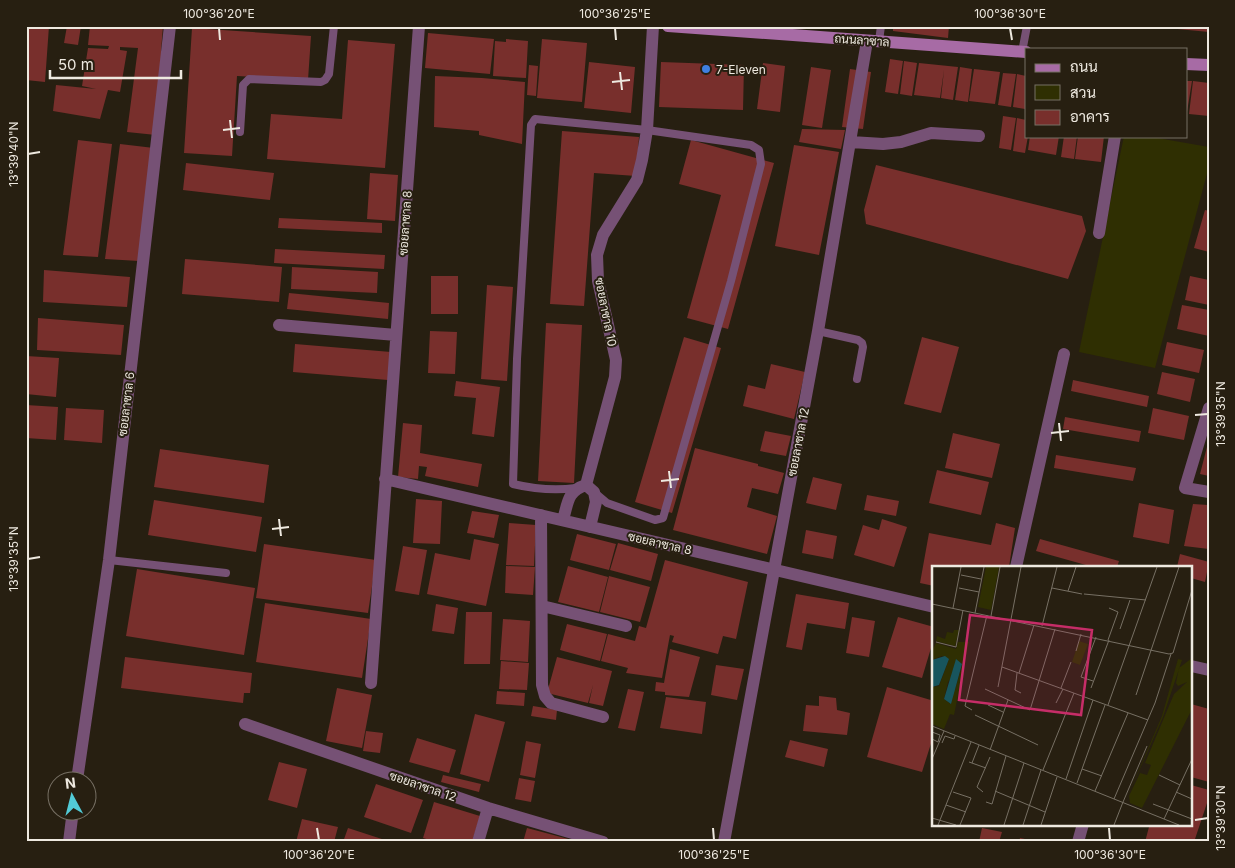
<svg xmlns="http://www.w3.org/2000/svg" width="1235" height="868" viewBox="0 0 1235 868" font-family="Inter,Sarabun,sans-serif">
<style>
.green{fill:#2f2f02}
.building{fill:#782f2c}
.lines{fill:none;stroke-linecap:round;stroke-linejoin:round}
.lane{stroke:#765175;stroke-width:8}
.street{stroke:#765175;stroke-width:12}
.secondary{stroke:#a76ba5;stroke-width:12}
.ticks{fill:none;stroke:#eee9e0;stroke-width:2}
.shop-dot{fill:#3f7fe0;stroke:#271f11;stroke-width:2}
.labels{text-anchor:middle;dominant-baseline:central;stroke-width:4;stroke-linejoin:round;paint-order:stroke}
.street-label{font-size:12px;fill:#eee9e0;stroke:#271f11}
.poi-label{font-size:12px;fill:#eee9e0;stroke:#271f11;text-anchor:start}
.inset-road{fill:none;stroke:#777064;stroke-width:1}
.view{fill:#c62d68;fill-opacity:0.15;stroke:#c62d68;stroke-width:2.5}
.inset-edge{fill:none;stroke:#eee9e0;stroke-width:2.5}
.neatline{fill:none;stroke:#eee9e0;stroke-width:2}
.ticks-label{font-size:12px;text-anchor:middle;fill:#eee9e0}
</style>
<rect width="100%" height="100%" fill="#271f11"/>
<!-- green -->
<path class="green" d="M1124 136H1146L1209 147V166L1155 368 1079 352Z"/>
<!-- building -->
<path class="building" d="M26 26H49L45 82 26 80Z
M67 26H81L78 45 64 43Z
M90 26H163L161 51H165L156 135 127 132 138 48 120 47V50L127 51 120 92 108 90 100 119 53 111 56 85 96 89 82 86 88 48 108 49 109 46 88 45Z
M893 26H949L948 38 893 31Z
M1167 26H1209V32L1167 28Z
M192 28 311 36 308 80 237 76 232 156 184 153Z
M428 33 494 39 490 74 425 68Z
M506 39 528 41 526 78 493 76 495 41 506 42Z
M542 39 587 43 582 102 537 98Z
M348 40 395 44 385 168 267 159 271 114 342 119Z
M890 59 903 61 898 94 885 92Z
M904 61 917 63 912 96 900 94Z
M589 62 635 67 631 113 584 108Z
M661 62 744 65 743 110 659 107Z
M763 63 785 66 780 112 757 109Z
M919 63 958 67 953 100 941 98 944 70 940 98 914 95Z
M529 65 538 66 536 96 527 95Z
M811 67 831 70 822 128 802 125Z
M960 67 972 69 968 102 955 100Z
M850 69 871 72 863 129 842 127Z
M974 69 1000 72 995 104 969 101Z
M1003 73 1016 74 1011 107 998 105Z
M1017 74 1026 76 1025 109 1013 107Z
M435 76 482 78 525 82 522 144 479 135V131L434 127Z
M1186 81H1192L1187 112H1186Z
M1193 81 1209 83V116L1189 114Z
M1003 116 1016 118 1011 150 999 148Z
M1017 118 1026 120V136H1028L1025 153 1013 151Z
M802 129 845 130 841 149 799 142Z
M562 131 639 137 636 176 594 173 584 306 550 304Z
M1030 136H1059L1056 155 1028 150Z
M1064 136H1077L1074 159 1061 157Z
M1078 136H1104L1101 162 1075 159Z
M78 140 112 144 98 257 63 255Z
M691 140 774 163 728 329 687 318 721 195 679 184Z
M120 144 154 148 139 261 105 259Z
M794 145 839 152 819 255 775 246Z
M186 163 274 173 270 200 183 190Z
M876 165 1082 216 1086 231 1068 279 866 224 864 210Z
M370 173 398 175 395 221 367 219Z
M1205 210 1209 211V252L1194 248Z
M279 218 382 223V233L278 228Z
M275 249 385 255 384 269 274 263Z
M185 259 282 267 279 302 182 294Z
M292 267 378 272 377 293 291 289Z
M44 270 130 277 127 307 43 302Z
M431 276H458V314H431Z
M1190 276 1209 280V305L1185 300Z
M487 285 513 287 507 381 481 379Z
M289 293 389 303 388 319 287 309Z
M1182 305 1209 310V336L1177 329Z
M38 318 124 325 121 355 37 350Z
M546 323 582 325 574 483 538 481Z
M430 331 457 332 455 374 428 373Z
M684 337 721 348 672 513 635 502Z
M922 337 959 347 941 413 904 404Z
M1167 342 1204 350 1199 373 1162 365Z
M295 344 391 352 388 380 293 372Z
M26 356 59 358 56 397 26 394Z
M771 364 805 372 794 419 743 406 748 385 765 389Z
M1162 372 1195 379 1190 402 1157 394Z
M1073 380 1149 396 1147 407 1071 391Z
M456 381 500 387 494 437 472 434 476 398 454 396Z
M26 405 58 407 56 440 26 438Z
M66 408 104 410 102 443 64 440Z
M1153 408 1189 416 1184 440 1148 433Z
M1065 417 1141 431 1139 442 1063 429Z
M403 423 422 425 420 453 482 464 478 487 425 476 427 467 419 466 418 479 398 477Z
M765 431 791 436 786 456 760 451Z
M953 433 1000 444 992 478 945 468Z
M1208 443H1209V476L1200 474Z
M695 448 758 464V466L784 473 778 494 752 488 747 507 777 516 767 554 673 530Z
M160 449 269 465 264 503 154 487Z
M1056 455 1136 468 1133 481 1054 468Z
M937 470 989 482 981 515 929 503Z
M813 477 842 484 836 510 806 503Z
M867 495 899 501 896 516 864 510Z
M416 499 442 501 440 544 413 543Z
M154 500 262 517 256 552 148 535Z
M1139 503 1174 510 1169 544 1133 537Z
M1193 504 1208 505 1207 520H1209V549L1184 546Z
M472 511 499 515 494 538 467 533Z
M882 519 907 527 894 567 854 555 863 525 879 530Z
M509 523 536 525 534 566 506 565Z
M996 523 1015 528 1009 567H934V586L920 583 929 533 991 545Z
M806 530 837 536 833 559 802 553Z
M577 534 616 544 609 570 570 560Z
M474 539 499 544 486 606 427 594 435 553 470 560Z
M1040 539 1119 561 1117 567H1093L1036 551Z
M618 543 658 554 651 581 610 570Z
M264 544 376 560 368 613 256 598Z
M403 546 427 550 419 595 395 591Z
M1180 554 1209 562 1205 582 1191 578V567H1177Z
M665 560 748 582 736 639 723 636 718 654 672 642 674 636 670 635 662 678 626 673 628 668 601 661 608 634 635 641 639 626 646 628Z
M506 566 535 567 533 595 505 593Z
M568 566 608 577 599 612 558 602Z
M137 569 255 588 244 655 126 636Z
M609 576 650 587 640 622 600 612Z
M796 594 849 603 845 629 807 623 802 650 786 647Z
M265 603 371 619 362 678 256 662Z
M436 604 458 608 454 634 432 631Z
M466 612H492L490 664H464Z
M852 617 875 621 869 657 846 653Z
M898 617 934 627V638L922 678 882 667Z
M503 619 530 621 528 662 500 660Z
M567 624 607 634 600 661 560 650Z
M670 649 700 657 689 697 665 695V692L655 691 656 682 664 683Z
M125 657 252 673 250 693H244L243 703 121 688Z
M557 657 612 671 603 706 589 703 593 685 588 703 547 693Z
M501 661 529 663 527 690 499 689Z
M716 665 744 669 737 700 711 695Z
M887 687 934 701V734L922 772 867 757Z
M337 688 372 695 362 748 326 741Z
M628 689 644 692 635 731 618 728Z
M497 691 525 693 524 706 496 704Z
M819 696 836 698 837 710 850 713 847 735 803 731 806 705 819 706Z
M666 697 706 702 702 734 660 728Z
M1191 704 1209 709V738L1207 744H1209V782L1191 777Z
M533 706 557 710 556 720 531 716Z
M475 714 505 722 489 782 460 774Z
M366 731 383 733 380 753 363 751Z
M417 738 456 750 449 773 409 762Z
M790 740 828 749 824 767 785 757Z
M526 741 541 744 535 778 520 775Z
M279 762 307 769 297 808 268 800Z
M443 775 481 784 479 792 441 782Z
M519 778 535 781 531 802 515 799Z
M376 784 423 800 411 833 364 817Z
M1191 785 1209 790V797L1194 842 1182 840V842H1145L1149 827 1139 824H1191Z
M434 802 480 816 472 842H436L423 838Z
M302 819 338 827 334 842H296Z
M348 828 388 841V842H343Z
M527 828 576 841 575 842H523Z
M982 828 1002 832 999 842H979Z
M1020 838 1035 841 1034 842H1019Z"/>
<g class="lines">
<!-- lane -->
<path class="lane" d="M879 41 881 26
M1022 52 1027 26
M240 132 243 85 249 79 321 82 325 80 329 74 334 26
M818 331 858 340 862 343 863 347 857 379
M576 488C554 491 534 489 513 484L517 359 531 125 535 119 647 130 751 145 759 150 761 164 731 281 663 518 655 520 607 503 594 492
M109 560 226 573"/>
<!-- street -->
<path class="street" d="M851 142 883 144 901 142 931 133 979 136
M1099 233 1115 136
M279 325 396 335
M1209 408 1185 488 1209 492
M385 479 934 607
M586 485 615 377 616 360 598 281 597 255 603 235 637 180 642 160 647 130 653 26
M586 485 594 492 596 502 590 527
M541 515 542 685 545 696 551 703 603 717
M563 520C568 503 567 491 586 485
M1016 567 1064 354
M542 606 626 626
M1191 666 1209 670
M371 683 419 26
M245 724 488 808 603 842
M77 780 109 560 170 26
M69 842 73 810
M478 842 488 808
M724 842 818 331 867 41
M1078 842 1083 824"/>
<!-- secondary -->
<path class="secondary" d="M668 26 1026 52
M1186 64 1209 65"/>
</g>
<!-- ticks -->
<path class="ticks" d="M219 28 220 40M615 28 616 40M1010 28 1012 40M620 72 622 90M612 82 630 80M230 120 232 138M223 130 240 128M28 154 40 152M1195 415 1208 414M1059 423 1061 441M1051 433 1069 431M669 471 671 488M661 481 679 479M279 519 281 536M272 529 289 527M28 559 40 557M1195 820 1208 818M317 828 319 840M713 828 714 840M1109 828 1110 840"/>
<!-- markers -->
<circle class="shop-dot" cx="706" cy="69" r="5"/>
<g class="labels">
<!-- street labels -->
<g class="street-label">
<text transform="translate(862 40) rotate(4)">ถนนลาซาล</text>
<text transform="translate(405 223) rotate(-86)">ซอยลาซาล 8</text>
<text transform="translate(606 312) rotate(79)">ซอยลาซาล 10</text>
<text transform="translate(126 404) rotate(-83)">ซอยลาซาล 6</text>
<text transform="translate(798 442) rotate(-79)">ซอยลาซาล 12</text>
<text transform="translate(660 543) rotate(13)">ซอยลาซาล 8</text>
<text transform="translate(423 786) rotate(19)">ซอยลาซาล 12</text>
</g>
<!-- poi labels -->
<g class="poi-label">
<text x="716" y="69">7-Eleven</text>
</g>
</g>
<!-- overview -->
<g transform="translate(932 566)">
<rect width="260" height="260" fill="#271f11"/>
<path d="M54 1H67L59 44 46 41ZM22 64H27L23 80 4 75 5 70 13 73 15 66 21 67ZM147 75 156 78 148 99 140 96ZM26 76H37L22 149 18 148 12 163 0 158V121L7 120 17 93 10 90 0 94V85L4 77 24 83ZM30 98 23 124H16L13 131 14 134 18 127 19 138 12 133 16 116ZM260 92V143L210 242 198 237 197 230 208 207 215 209 219 199 213 197 242 128 255 116 246 120 244 117 247 102ZM246 93 250 94 231 151 194 234 230 150Z" fill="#2f2f02" fill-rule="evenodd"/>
<path d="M13 90 17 93 7 119 0 121V94ZM24 93 30 98 19 138 12 133Z" fill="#18555d"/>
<path class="inset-road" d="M29 9 49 13M27 22 47 26M120 22 150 28M136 25 144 1M152 28 214 34M0 38 237 88 241 87 260 24M21 42 29 1M43 47 52 1M59 50 68 1M110 60 125 1M188 63 198 34M176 74 186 46 177 42M4 76 24 81 31 44M144 85 149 68M70 101 216 154M85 107 83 124 89 127M87 107 102 59M161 115 149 111 164 71M66 121 89 1M129 122 139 96M159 122 177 74M53 123 98 144 123 63M204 129 247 1M124 137 131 123M56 139 71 146M176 139 225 1M40 144 33 140 55 49M43 149 106 179M0 160 247 259M0 166 8 169 6 176 0 173M10 177 13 170 22 173 23 170M58 184 76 134M0 193 12 165M37 196 54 202M40 197 47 179M150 203 170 210M111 204 142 127M227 209 248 219M134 213 161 134M145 217 173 139M63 225 113 246M163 225 196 147M21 226 39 232 28 259M51 226 45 221 58 191M244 226 260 233M182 233 223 137 239 88M54 236 60 238 74 190M191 236 215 180M221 238 260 253M14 239 34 246M0 252 24 259M232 253 260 193M6 259 39 176M72 259 92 197M91 259 109 204M109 259 125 211M182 259 191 236"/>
<path class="view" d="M38 49 160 64 149 149 27 134Z"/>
<rect width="260" height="260" class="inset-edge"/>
</g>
<!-- border -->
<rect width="1235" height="868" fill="none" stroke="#271f11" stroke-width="55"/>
<!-- legend -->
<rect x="1025" y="48" width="162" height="90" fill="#271f11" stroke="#777064"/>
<rect x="1035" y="64" width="25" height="8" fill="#a76ba5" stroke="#777064"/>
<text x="1070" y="72" font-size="15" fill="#eee9e0">ถนน</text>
<rect x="1035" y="85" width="25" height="15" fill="#2f2f02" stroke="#777064"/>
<text x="1070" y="98" font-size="15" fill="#eee9e0">สวน</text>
<rect x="1035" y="110" width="25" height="15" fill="#782f2c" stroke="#777064"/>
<text x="1070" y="122" font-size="15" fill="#eee9e0">อาคาร</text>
<!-- north arrow -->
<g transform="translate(72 796) rotate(353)"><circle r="24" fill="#271f11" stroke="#777064"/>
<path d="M0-4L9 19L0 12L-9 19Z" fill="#52cbd7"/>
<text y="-8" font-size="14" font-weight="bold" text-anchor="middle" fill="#eee9e0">N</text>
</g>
<!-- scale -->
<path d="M50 70v8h131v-8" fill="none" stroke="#eee9e0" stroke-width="2.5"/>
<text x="58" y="70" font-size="15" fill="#eee9e0" stroke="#271f11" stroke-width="4" paint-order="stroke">50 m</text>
<rect x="28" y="28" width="1180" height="812" class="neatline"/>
<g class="ticks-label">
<text x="219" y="18">100°36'20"E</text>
<text x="615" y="18">100°36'25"E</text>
<text x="1010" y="18">100°36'30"E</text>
<text transform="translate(14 154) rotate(-90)" y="4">13°39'40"N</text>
<text transform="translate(1221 414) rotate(-90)" y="4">13°39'35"N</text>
<text transform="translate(14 559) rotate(-90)" y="4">13°39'35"N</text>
<text transform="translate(1221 818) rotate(-90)" y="4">13°39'30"N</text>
<text x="319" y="859">100°36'20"E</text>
<text x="714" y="859">100°36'25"E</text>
<text x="1110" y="859">100°36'30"E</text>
</g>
</svg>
